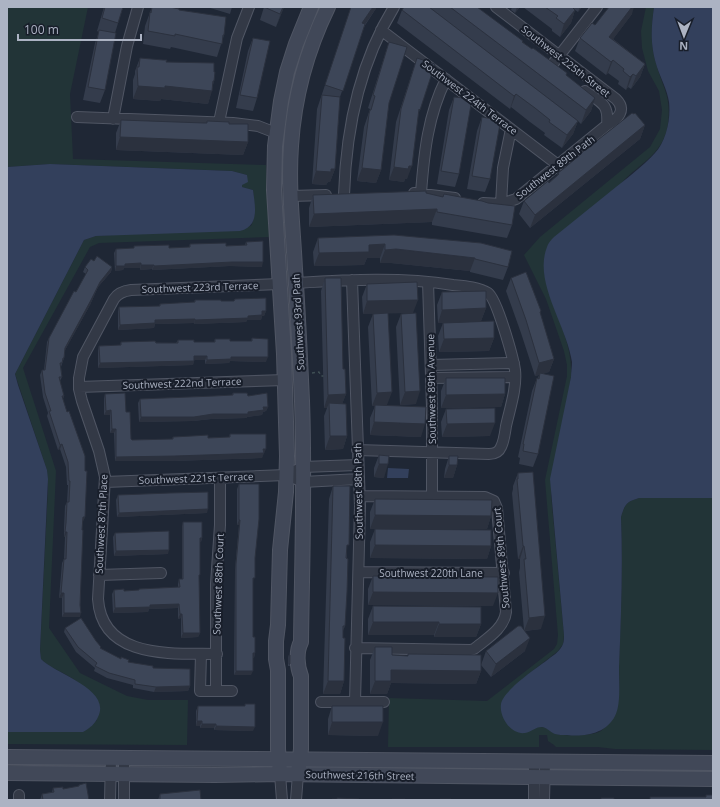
<svg xmlns="http://www.w3.org/2000/svg" width="720" height="807" viewBox="0 0 720 807" font-family="'Open Sans',sans-serif">
<style>
.green{fill:#223437}
.water{fill:#33405c}
.lines{fill:none;stroke-linecap:round;stroke-linejoin:round}
.street-casing{stroke:#505664;stroke-width:12}
.secondary-casing{stroke:#505664;stroke-width:16}
.path{stroke:#3f4f54;stroke-width:1.5;stroke-dasharray:3 3;stroke-linecap:butt}
.street{stroke:#333946;stroke-width:10}
.secondary{stroke:#414858;stroke-width:14}
.wall{fill:#343c4c}
.shaded-wall{fill:#2b313e}
.building{fill:#3d4658;stroke:#2b313e}
.labels{text-anchor:middle;dominant-baseline:central;stroke-width:4;stroke-linejoin:round;paint-order:stroke}
.street-label{font-size:10px;fill:#acb3c3;stroke:#181e2a}
</style>
<rect width="100%" height="100%" fill="#1f2735"/>
<!-- green -->
<path class="green" d="M7 7H88L70 94 73 159 266 165 269 237 99 243 90 247 23 368 56 471 49 628 80 673 127 696 148 700H188L187 745 7 744V732H77C86 731 91 727 97 720 92 711 82 686 76 681 65 672 51 669 41 659L40 650 48 488 47 470 15 374 84 240 96 236 251 226C257 215 254 202 253 190L242 187V185L247 175 232 171 50 164 7 167Z
M646 7H654C651 29 650 45 657 67 664 90 671 97 668 123 665 151 643 162 625 179 617 188 609 205 602 215 585 243 568 270 551 298 560 324 573 349 571 377L551 495 564 635 563 644 558 651 526 676 517 732C528 733 531 728 540 727 550 727 550 733 556 734 566 736 593 736 601 731 605 728 613 719 615 715 621 699 619 679 619 663 621 615 623 565 621 517 625 504 626 502 639 498H713V750L615 749 598 747H556L554 745 548 741 547 735H539V747H388L389 698 487 701 554 649 557 644 558 635 545 480 567 376V365L564 351 546 299 524 255 540 237 650 147 660 129 662 110 659 91 648 71 642 48 641 31Z"/>
<!-- water -->
<path class="water" d="M654 7H713V498H639C626 502 625 504 621 517 623 567 621 618 619 668 619 682 621 705 615 716 606 734 584 737 567 735 563 735 558 735 555 734 550 732 548 728 542 727 535 727 531 732 525 733 511 735 499 717 501 704 503 691 535 669 546 661 552 656 560 652 563 644 564 641 564 638 564 635L550 479 571 377C571 372 572 367 572 362 567 326 533 282 547 247 548 243 551 240 554 237 573 222 592 206 611 191 626 179 642 167 655 153 666 141 671 119 669 102 667 89 661 79 657 67 650 45 651 29 654 7Z
M50 164 232 171 247 175 248 182 242 185V187L253 190C255 206 260 226 240 231L96 236 84 240 15 374 18 385 47 470 48 479 40 650 41 659C55 674 112 689 98 717 95 724 90 728 83 732H7V167Z
M388 468 409 469 408 478H387Z"/>
<g class="lines">
<!-- street casing -->
<g class="street-casing">
<path id="street" d="M381 30 558 165
M552 65 597 7
M585 91C601 103 609 103 607 125
M77 117 233 123 258 126 276 133
M113 119 127 46 138 7
M219 122 237 38 249 7
M414 193 455 198
M421 193C424 153 428 115 446 79
M344 195C346 129 359 64 394 7
M291 196 326 195
M483 203 501 204 516 199 607 125C618 119 627 110 616 99L496 7
M501 204 503 168 511 129
M352 280 360 506 355 702
M428 282 432 407V496
M296 283C349 280 401 277 453 285 464 286 479 287 488 293 497 299 513 357 515 370 517 388 510 408 506 426 505 433 504 441 501 447 499 452 494 454 489 454L357 450
M431 365 514 363
M431 378 515 377
M79 387 285 380
M286 475 303 467 358 465
M105 482 286 475 303 482 359 479
M359 572 504 573
M99 575 161 573
M355 648 470 650 474 649C486 639 504 629 506 612L497 508 494 501 485 497 360 496
M201 654 200 691H232
M217 654C173 653 102 660 98 599L105 477 99 451 82 401 79 389V378L83 357 114 299C118 293 123 291 131 290L280 284
M216 691V584L220 525V478
M321 702H384
M280 774 282 800
M19 800V795
M110 800 111 758
M124 800V758
M296 800 298 774
M534 800V761
M544 800 545 761"/>
</g>
<!-- secondary casing -->
<g class="secondary-casing">
<path id="secondary" d="M7 757 713 763
M7 773 215 775 280 774 713 779
M280 774 278 749V670L276 659V641L278 625 280 550 286 492 287 456 284 354 274 190 275 146 281 101 287 72 296 44 311 7
M298 774 301 749V676C297 667 296 651 301 642 302 562 305 481 302 401 300 357 298 313 295 269 293 228 288 187 291 146 294 98 307 50 328 7"/>
</g>
<!-- path -->
<path class="path" d="M312 373 319 372 321 376H324"/>
<!-- street -->
<use href="#street" class="street"/>
<!-- secondary -->
<use href="#secondary" class="secondary"/>
</g>
<!-- wall -->
<path class="wall" d="M104 7H123L115 33 105 90 100 103 83 100 95 43 99 32 97 31Z
M152 7H170L179 10 224 35 217 57 171 47 170 49 143 44 145 26Z
M207 7H232L230 14Z
M264 7H284L276 27 260 20Z
M351 7H377L364 27 340 97 335 169 330 182H328L326 185 312 184 317 109Z
M404 7H477L595 98 591 111 581 124 578 121 573 134 562 148 544 135 545 133 530 122 511 107 510 109 397 23 402 10Z
M512 7H520L515 13 511 10Z
M523 7H582L578 12 575 10 571 23 560 37 552 31V29Z
M632 14 613 39 645 64 640 77 631 89 628 87 626 90 618 84 619 81 608 73 606 75 575 51 580 38 595 25Z
M253 38 257 98 253 111 236 108 248 51Z
M389 42V103L381 170 376 183 357 181 364 127 370 109 368 108Z
M140 58 166 62 214 72V81L208 104 161 99 160 101 133 99V80L135 74V71Z
M417 58 435 64 418 115 407 179H405L404 182 389 180 396 122Z
M454 97 459 174 455 187 437 184 449 110Z
M482 117 498 124 490 179 485 192 467 189 477 131Z
M121 120 207 123V121L229 124 248 142 243 155 116 150V133Z
M645 125 640 139 530 228 519 214 524 201 557 176 558 173 580 156V154Z
M426 193 443 197 444 194 512 225 507 238 432 225V222L309 227V208L313 195Z
M394 235 508 267 503 280 470 272V271L391 263H380V258H367L364 265 314 266 313 252 318 238Z
M246 242 262 267 230 266 152 270V269L140 270V268H124L123 270 115 271 114 253 116 249 134 248V246L169 248 189 247 190 244 226 246 245 245Z
M94 261 112 267 111 272 98 287 90 305 65 350 64 358 61 367 62 377 60 381 64 396 63 399 85 517 83 521H82L80 617H62V598H59L62 563 64 559 65 537H64V528L65 506 67 502 68 485H67L66 467 60 449 58 450 47 416 48 413 43 397 40 375 42 370H44L47 342 49 338 76 292 86 274 83 272 85 267Z
M325 278 343 369 346 394 342 404 347 436 343 449 325 450 324 416 327 408H324L321 291Z
M511 278 541 311 540 313 554 359 549 372 544 373 538 454 533 467 519 464 520 458 518 457 532 391 537 378H538L539 375 535 376 521 333 506 291Z
M367 284 388 313 387 405H380L421 437 370 435V418L375 406H372L368 327 373 314 381 313 363 314 362 297Z
M442 292 486 308 481 321 438 323 437 305Z
M235 299 266 311 264 316H262L261 320H247L246 322 194 324V323L155 324 154 328 118 330V311L119 307 159 306 160 304 194 302 195 300 221 301H234Z
M401 314 416 404 400 405 396 327Z
M443 323 494 338 489 351 439 352 438 336Z
M252 338 266 362 230 361 229 363 205 364V360H194L193 365 98 368V350L99 346 120 345 121 342 176 343 178 340 194 342H214L215 339 230 341H251Z
M446 378 505 394 501 407 441 408V391Z
M233 393 248 396 268 407 266 411 263 412 262 415 247 417V418L211 419 193 421 139 422 138 403 140 399 214 396 232 395Z
M105 394 126 412 131 439 132 440 172 439 173 437 208 438 229 437 230 434 264 454H263L262 458 173 461H115L114 433H110V415H104V398Z
M446 409 490 436 442 437 441 422Z
M379 455 384 478 374 477V468Z
M449 456 457 465 453 478H444L445 469Z
M518 473 541 629 525 631V651L491 677 481 665 486 651 524 630 519 572 520 568V559H518L512 493 513 489V486Z
M239 484 255 558 253 583V637L255 653 254 658H253L251 675H234L235 569 239 525H237V489Z
M333 486 347 551 345 626 343 631V638L344 681 340 694H323L329 499Z
M118 495 207 513 117 517 116 500Z
M375 499 491 516 487 529H370V512Z
M183 522 202 538 201 542H200L199 579 200 633 198 637 181 638V618L178 619V608L149 609 148 612 113 613 112 594 114 590 124 591 139 590V589L178 587V584L179 579H182V526Z
M375 529 491 546 487 559 370 558V542Z
M115 533 168 554 114 556 113 537Z
M373 576 493 606 368 605V589Z
M373 606 481 624 476 637H434V635H368V619Z
M65 628 96 641 101 647V649L128 662 153 668 190 686 188 691 154 692 133 688V685L107 678 94 671 95 668 76 652 64 632Z
M375 647 392 655 408 656V654L481 671 476 684 391 683 387 694H370V660Z
M289 655 290 666H288V657Z
M245 704 253 731 214 730V728H200V726H196V711L198 706H245Z
M332 706 378 736 328 735V719Z
M79 785 89 800H40L42 794 52 792 53 788 63 789 78 787Z
M160 794 201 800H158Z"/>
<!-- shaded-wall -->
<path class="shaded-wall" d="M283 7H284L276 27Z
M373 7H377L357 36 362 23Z
M517 7H520L515 13Z
M580 7H582L578 12Z
M632 7H634L632 14 605 50 609 37Z
M575 10 571 23 560 37 564 24Z
M613 60 608 73 606 75 611 62Z
M645 64 640 77 631 89 636 76Z
M633 74 628 87 626 90 630 77Z
M214 81 211 90 212 91 208 104 161 99 160 101 133 99 138 86H165Z
M516 94 511 107 510 109 514 96Z
M595 98 591 111 581 124 586 110Z
M578 121 573 134 562 148 567 135Z
M645 125 640 139 530 228 535 215Z
M120 137 248 142 243 155 116 150Z
M409 166H412L407 179H405L404 182 389 180 394 167Z
M362 168 381 170 376 183 357 181Z
M331 169H335L330 182H328L326 185 312 184 316 171Z
M437 209 432 222 309 227 314 214Z
M385 244 380 258H367L364 265 314 266 319 253 369 245Z
M396 249 475 258 470 271 391 263H380L385 250Z
M232 262H263L262 267 230 266 152 270 154 266Z
M141 263 140 268H124L123 270 115 271 116 266 125 264Z
M141 265H154L152 269 140 270Z
M112 267 111 272 98 287 90 305 64 352 65 348 100 282Z
M418 300 413 313 363 314 367 301Z
M486 308 481 321 438 323 442 310Z
M262 311H266L264 316H262L261 320H247L246 322 194 324 195 320 248 316Z
M195 319 194 323 155 324 154 328 118 330 120 325 155 320Z
M494 338 489 351 439 352 444 339Z
M194 356H207L205 360H192Z
M231 357H268L266 362 230 361 229 363 205 364 207 360Z
M554 359 549 372 539 375 540 373 539 375 535 376 539 363Z
M194 361 193 365 98 368 100 363Z
M420 391 416 404 400 405 405 392Z
M392 392 387 405 372 406 377 393Z
M346 394 341 407 329 403 327 408H324L328 395Z
M505 394 501 407 441 408 446 395Z
M263 407H268L266 411 263 412 262 415 247 417V418L211 419 193 421 139 422 141 417 248 412Z
M111 410 110 415H104L106 411Z
M374 422 425 424 421 437 370 435Z
M495 423 490 436 442 437 447 424Z
M112 429H116L114 433H110Z
M330 436H347L343 449 325 450Z
M62 444 60 449 58 450 60 445Z
M266 449 262 458 173 461H115L116 457Z
M379 464H388L384 478 374 477Z
M449 465H457L453 478H444Z
M208 509 207 513 117 517 119 513Z
M375 515 491 516 487 529H370Z
M83 517H85L83 521H81Z
M239 520H240L239 525H237Z
M65 532H67L65 537H64Z
M200 538H202L201 542H198Z
M375 545 491 546 487 559 370 558Z
M523 546H524L520 559H518Z
M169 550 168 554 114 556 116 551Z
M373 592 498 593 493 606 368 605Z
M61 593H64L62 598H59Z
M179 604 178 608 149 609 148 612 113 613 115 608 150 605Z
M64 613H81L80 617H62Z
M180 614H182L181 618 178 619Z
M545 616 541 629 524 631 529 618Z
M373 622H439L434 635H368Z
M439 624H481L476 637H434Z
M183 633H200L198 637 181 638Z
M530 638 525 651 491 677 496 664Z
M253 653H255L254 658 251 657Z
M391 670 481 671 476 684 391 683 387 694H370L375 681Z
M236 671H253L251 675H234Z
M328 681H344L340 694H323Z
M190 686 188 691 154 692 156 687Z
M197 721H202L200 726H196Z
M332 722H383L378 736 328 735Z
M202 724H216L214 728H200Z
M216 726 255 727 253 731 214 730Z"/>
<!-- building -->
<path class="building" d="M105 7H123L118 23 102 18Z
M152 7H170L179 9V10L226 17 224 35H223L222 44 175 34V36L148 31 150 12 151 13Z
M264 7H283L280 14Z
M351 7H373L362 23 365 24 343 91 325 85Z
M404 7H429L578 121 567 135 549 122 550 120 535 108 516 94 514 96 402 10Z
M450 7H477L523 41 522 42 532 49 533 48 567 73 566 75 595 98 586 110Z
M545 7H572L575 10 564 24 556 18 558 16Z
M609 7H632L609 37 645 64 636 76 633 74 630 77 623 71 624 69 613 60 611 62 580 38 592 23 595 25Z
M99 30 116 33 105 90 88 87Z
M253 38 270 41 257 98 240 95Z
M389 42 407 47 389 103 381 170 362 168 369 114 370 110H371L375 96 373 95Z
M140 58 163 60H167L166 62 214 63V72H215L214 81H213L212 91 165 86V88L138 86 137 67H139Z
M417 58 435 64 420 110 419 109 412 166H409L408 169 394 167 401 109Z
M322 95 340 97 335 169H331V172L316 171Z
M454 97 472 99 459 174 441 171Z
M632 113 634 114 635 113 645 125 535 215 524 201 548 181 549 183 559 174 558 173 562 170 581 154H580Z
M482 117 498 120 499 121 498 124H500L490 179 472 176Z
M121 120 204 123H207V121L229 122V124H248V142L120 137Z
M426 191V193L443 197 444 194 482 201 488 203 515 206 512 225 437 212V209L314 214 313 195Z
M394 235 481 243 512 251 508 267 475 259V258L396 249 385 250V244L369 245V252L319 253 318 238Z
M263 241V262H232L154 266V265H141V263L125 264V266H116V249L134 248V246L169 245V248L190 247V244L226 243V246L247 245 246 242Z
M97 256 112 267 100 282 91 300 65 348 64 358H63L62 363H60L62 377H59L64 396H62L67 412 69 411 85 456V471H87L85 517H83L82 530H83L80 605 81 613H64V593H61L64 559H66L67 532H65L66 523 67 502H69L70 481H69L68 462 62 444 60 445 49 411H51L45 393 42 370H45L49 338 74 291 76 292 88 270 85 267 91 259 94 261Z
M526 272 541 311 540 312 554 359 539 363 526 320 511 278Z
M325 278H341L343 369H345L346 394 328 395Z
M417 282 418 300 367 301V284Z
M486 291V308L442 310V292Z
M266 298V311H262V315L248 316V318L195 320V319L155 320V323L120 325 119 307 160 306V304L195 302V300H221V301H234L235 299Z
M388 313 392 392 377 393 373 314Z
M416 313 420 391 405 392 401 314Z
M494 321V338L444 339 443 323Z
M252 338 268 339V357H231V359L207 360V356H194V361L100 363 99 346 121 345V342L155 341 156 343H178V340H194V342H215V339H230V341H252Z
M540 373 554 376 538 454 523 451 524 444H523L537 378 539 379Z
M446 378H505V394L446 395Z
M125 393 126 412H130L131 439 132 440 173 439V437L192 436 208 435V438L230 437V434H266V449H263L264 453 175 456 116 457V429H112L111 410 106 411 105 394Z
M233 393H247L248 396 267 393 268 407H263L264 410 248 412V414H213L194 417H141L140 399 214 396 233 395Z
M329 403 346 404 347 436H330Z
M375 405 426 407 425 424 374 422Z
M495 408V423L447 424 446 409Z
M379 455 389 456 388 464H379Z
M449 456H458L457 465H449Z
M533 472 545 616 529 618 524 559H526L524 546H523L517 479H518V473Z
M239 484H259V519L255 558V578H253V637H255V653H253V671H236V564L240 520H239Z
M333 486H350L349 545H347L346 558 348 559 347 592 345 626H343V638H345L344 681H328Z
M208 492V509L119 513 118 495 170 493Z
M375 499 492 500 491 516 375 515Z
M183 522H202V538H200V575H199L200 633H183L182 614H180L179 604 150 605V607L115 608 114 590 124 589V591L139 590V589L180 587 179 579H183Z
M375 529 491 530V546L375 545Z
M169 531V550L116 551 115 533Z
M373 576 498 577V593L373 592Z
M373 606 481 607V624H439V622H373Z
M81 618 96 641 101 647 100 648 121 659V657L129 660 128 662 153 666V668L190 669V686L156 687 135 684V680L109 673 95 666 97 663 78 647 65 628Z
M518 626H521L530 638 496 664 486 651Z
M375 647H392V655L408 656V654L481 655V671L391 670V681H375Z
M289 655H290V664H289Z
M245 704H255V727L216 726V724H202V721H197L198 706H245Z
M332 706H383V722H332Z
M86 783 89 800H43L42 794 54 792 53 788 63 787V789L79 786V785Z
M200 790 201 800H160V794Z
M706 795H713V800H650V797H706Z
M337 798 359 799V800H332V799H337Z
M601 798H614V800H601Z
M392 799H405V800H392Z
M440 799H451V800H440Z"/>
<g class="labels">
<!-- street labels -->
<g class="street-label">
<text transform="translate(566 61) rotate(38)">Southwest 225th Street</text>
<text transform="translate(470 97) rotate(37)">Southwest 224th Terrace</text>
<text transform="translate(555 167) rotate(-38)">Southwest 89th Path</text>
<text transform="translate(200 287) rotate(-2)">Southwest 223rd Terrace</text>
<text transform="translate(298 322) rotate(-93)">Southwest 93rd Path</text>
<text transform="translate(182 383) rotate(-2)">Southwest 222nd Terrace</text>
<text transform="translate(431 389) rotate(-91)">Southwest 89th Avenue</text>
<text transform="translate(196 478) rotate(-2)">Southwest 221st Terrace</text>
<text transform="translate(358 491) rotate(-91)">Southwest 88th Path</text>
<text transform="translate(101 524) rotate(-87)">Southwest 87th Place</text>
<text transform="translate(501 558) rotate(-95)">Southwest 89th Court</text>
<text x="431" y="573">Southwest 220th Lane</text>
<text transform="translate(218 584) rotate(-88)">Southwest 88th Court</text>
<text transform="translate(360 775) rotate(1)">Southwest 216th Street</text>
</g>
</g>
<!-- border -->
<rect width="720" height="807" fill="none" stroke="#acb3c3" stroke-width="16"/>
<!-- north arrow -->
<g transform="translate(684 36) rotate(181)" stroke="#181e2a" stroke-width="3" paint-order="stroke">
<path d="M0-3L7 15L0 10L-7 15Z" fill="#acb3c3"/>
<text y="-6" font-size="11" font-weight="bold" text-anchor="middle" fill="#acb3c3">N</text>
</g>
<!-- scale -->
<path d="M18 34v6h123v-6" fill="none" stroke="#acb3c3" stroke-width="2"/>
<text x="24" y="34" font-size="12" fill="#acb3c3" stroke="#181e2a" stroke-width="3" paint-order="stroke">100 m</text>
</svg>
